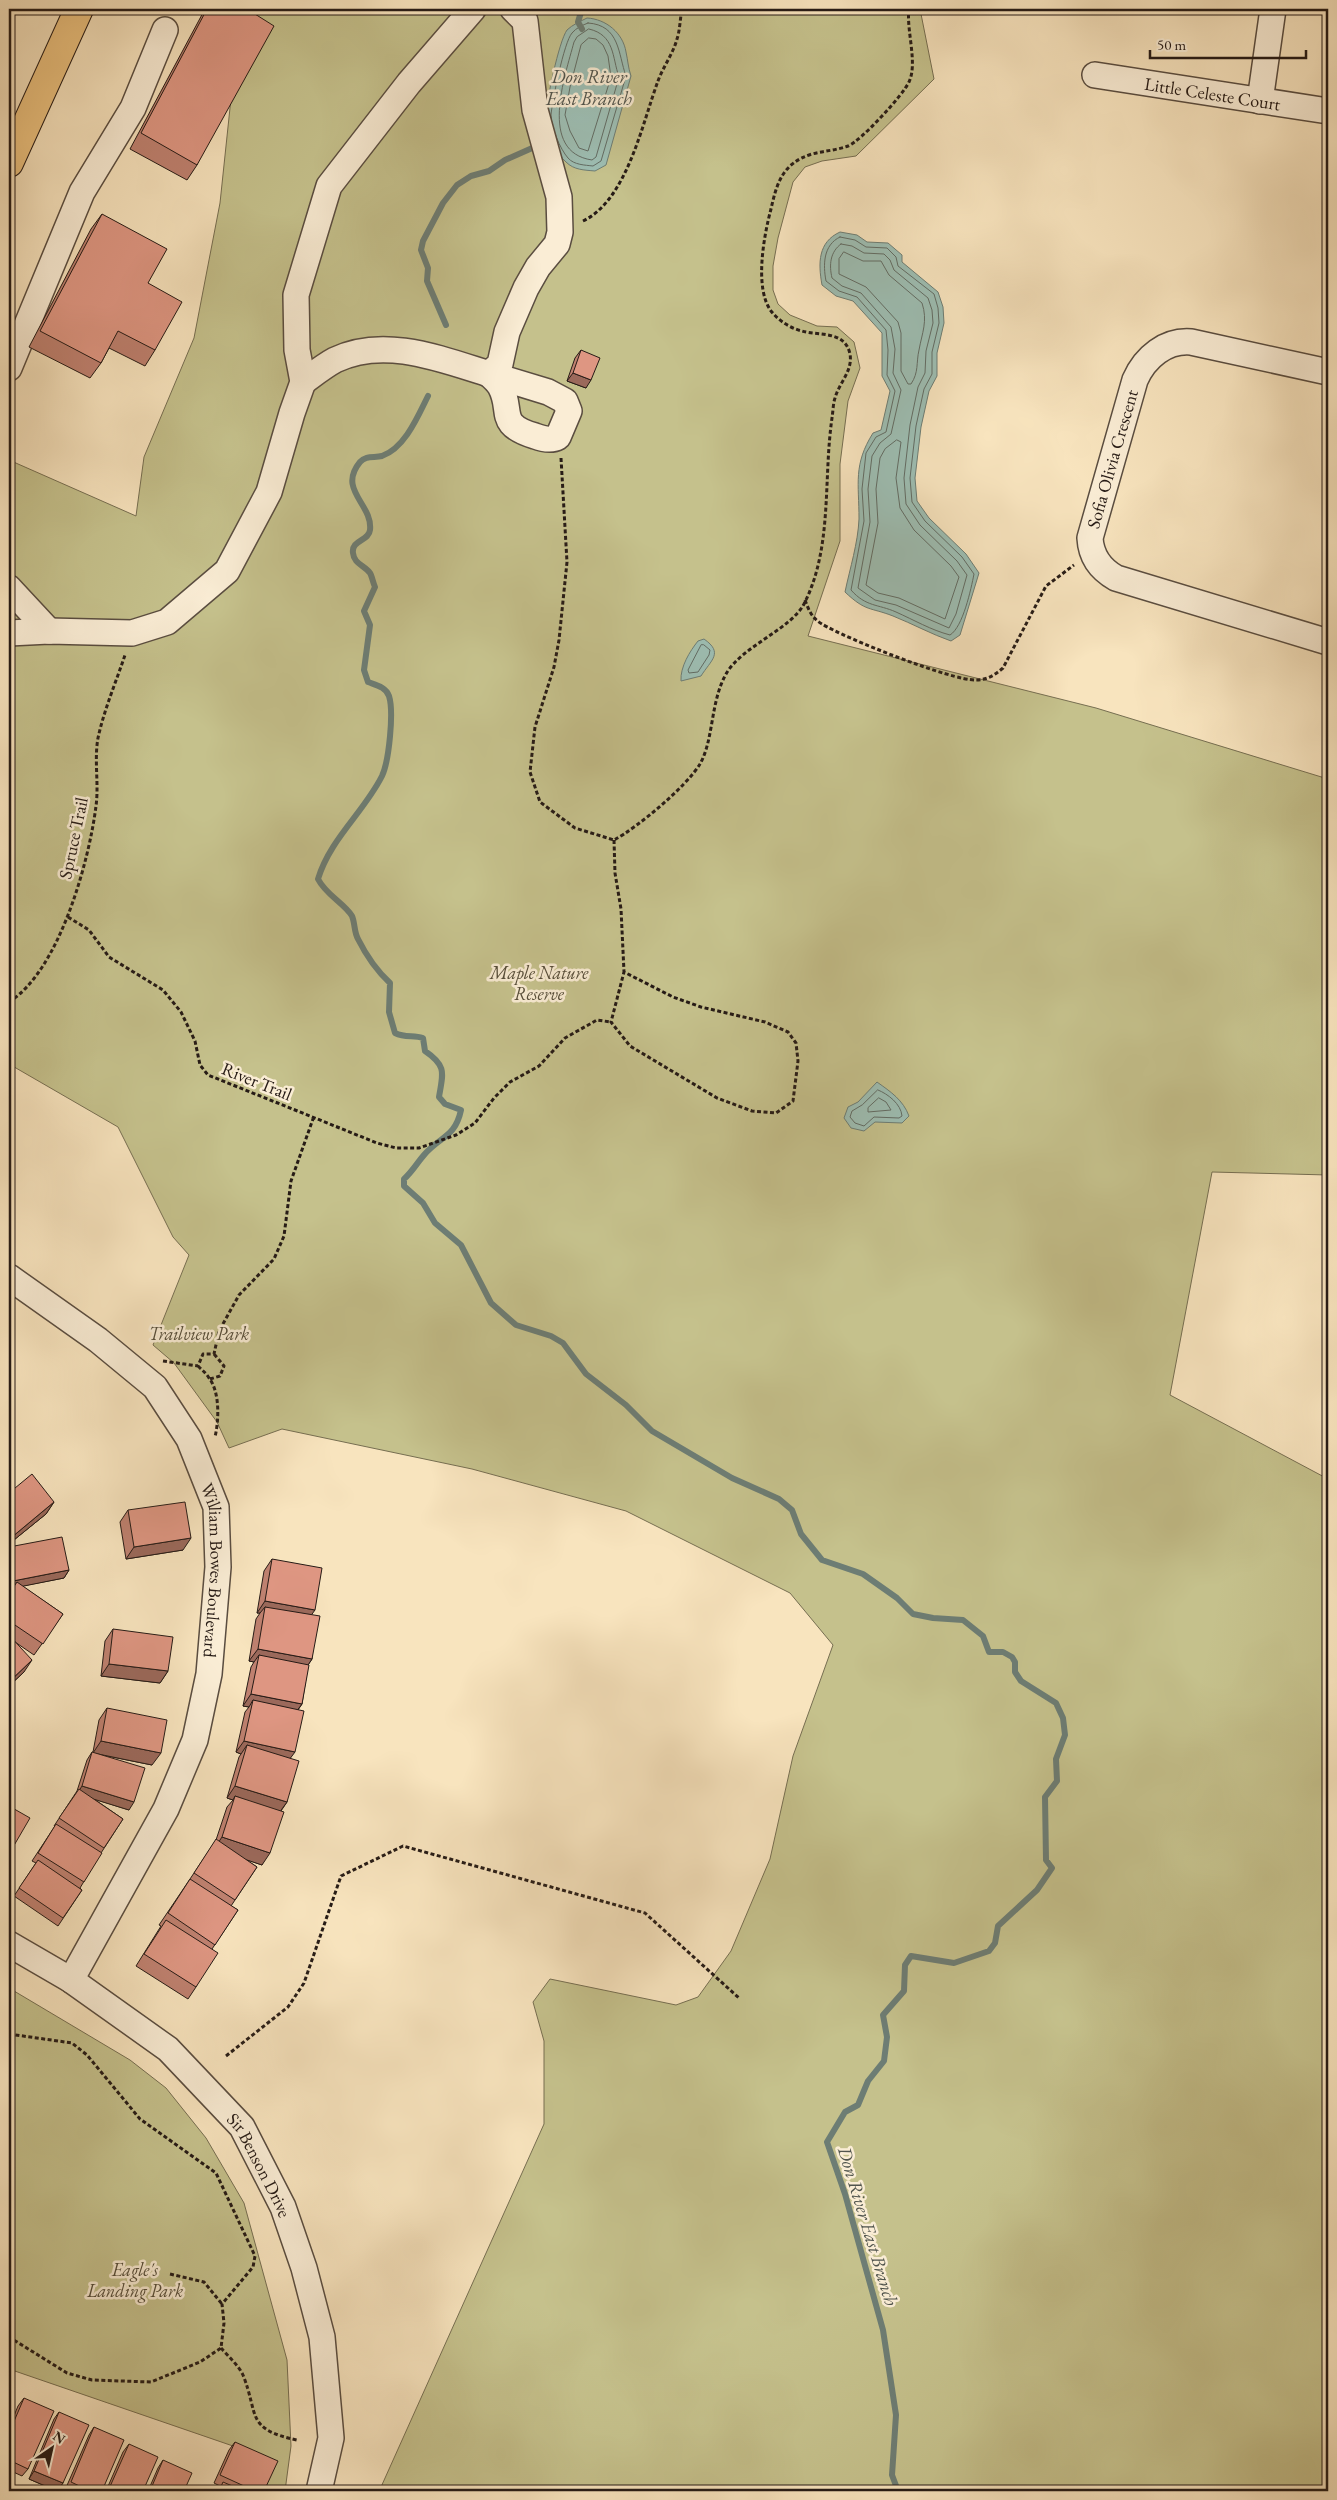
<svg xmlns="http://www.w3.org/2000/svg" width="1337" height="2500" viewBox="0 0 1337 2500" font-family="'EB Garamond',serif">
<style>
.green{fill:#c5c18c;stroke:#766e51}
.water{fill:#9dbeb3;stroke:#6d7d74}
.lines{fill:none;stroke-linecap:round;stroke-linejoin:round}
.shore{stroke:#626c64;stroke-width:1}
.stream{stroke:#6d7d74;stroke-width:6}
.minor-casing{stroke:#5a4d40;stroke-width:28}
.major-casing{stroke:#261b16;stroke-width:30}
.path{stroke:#261b16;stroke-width:3;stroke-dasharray:4 2.5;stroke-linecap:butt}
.minor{stroke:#faedd5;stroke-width:25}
.major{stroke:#ecc27f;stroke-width:28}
.wall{fill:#bf8170;stroke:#261b16}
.shaded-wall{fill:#9b695b;stroke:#261b16}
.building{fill:#de9682;stroke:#261b16}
.labels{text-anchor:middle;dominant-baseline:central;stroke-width:5;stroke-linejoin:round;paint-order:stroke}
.street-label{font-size:18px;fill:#261b16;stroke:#faedd5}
.park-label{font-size:18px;font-style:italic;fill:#564d39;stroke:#faedd5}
.water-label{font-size:19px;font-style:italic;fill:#50544d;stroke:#faedd5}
</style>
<rect width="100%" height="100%" fill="#f8e4be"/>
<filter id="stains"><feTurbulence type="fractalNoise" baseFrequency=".004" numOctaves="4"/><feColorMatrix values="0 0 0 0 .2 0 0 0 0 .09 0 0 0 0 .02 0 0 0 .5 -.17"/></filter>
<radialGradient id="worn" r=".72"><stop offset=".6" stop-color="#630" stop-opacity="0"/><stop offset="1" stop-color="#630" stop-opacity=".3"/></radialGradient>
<!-- green -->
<path class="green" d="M231 9H920L934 79 856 156 822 161 805 167 793 182 778 238 773 266V290L778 304 790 315 817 326 837 327 854 342 860 368 848 401 840 464V541L808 636 1096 708 1328 779V1175L1212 1172 1170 1395 1328 1479V2491H390L381 2487 544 2124V2041L533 2002 550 1979 676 2005 698 1997 731 1951 770 1859 793 1756 833 1645 790 1593 626 1511 472 1469 282 1429 229 1448 217 1422 174 1363 153 1345 189 1255 173 1237 118 1127 9 1064V460L136 516 144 457 194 338 220 203 232 89Z
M9 1988 130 2060 166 2088 206 2138 244 2203 287 2360 291 2446 285 2491H270L250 2484 262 2456 9 2369Z"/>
<!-- water -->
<path class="water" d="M587 18C606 19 623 33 626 52 628 61 628 67 631 76L606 165 595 171C584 170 574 170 566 162 556 154 547 129 546 117 546 102 559 41 567 30 572 25 581 21 587 18Z
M840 232 857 235 867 242 888 243 902 255V262L938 292 943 307 944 323 937 353V376L929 391 921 427 915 478 917 501 929 518 966 554 979 573 960 635 951 641C931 634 913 624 893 616 870 607 866 612 845 592 850 568 858 543 859 519 859 483 853 465 873 433L881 430 890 391 882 376V333L853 301 836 296 822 285C818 263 818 242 840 232Z
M704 639C724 653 711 660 701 676L681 681C680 667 690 651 698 641Z
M877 1082C891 1092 903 1100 909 1116L902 1123 875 1122 864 1131 851 1128 844 1118 848 1107 858 1102Z"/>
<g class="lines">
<!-- shore -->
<path class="shore" d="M588 23C620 25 618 54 626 76L601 161 593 166C585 165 574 165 568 158 560 149 551 127 551 115 552 102 564 42 572 33 576 28 583 25 588 23Z
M589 29C615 35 612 57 619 77L596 157 592 160C538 152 565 76 574 42L577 37Z
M589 38 596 39 603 45 608 56 611 77 588 151 579 148 570 131 565 115 570 87 581 45Z
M840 237 855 240 866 247 887 248 896 257 898 266 934 294 938 308 939 323 932 352V374L924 389 916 426 910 478 912 502 925 521 962 557 974 574C971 589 963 627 950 635 931 630 914 620 896 612 878 604 866 607 851 590L864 521 862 489 866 453 876 437 886 432 895 391 887 375 888 350 886 330 857 297 839 291 826 281C823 265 823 245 840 237Z
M841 244 852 246 864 253 884 254 890 260 894 270 928 298 932 310 933 323 926 351 925 373 918 387 910 425 904 478 906 504 920 525 957 561 967 575 956 614 949 628 896 605 875 600 858 588 870 522 868 489 872 456 880 443 891 434 901 390 893 373 895 349 891 327 861 293 842 286 832 278C829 265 830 252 841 244Z
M844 252 863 261H881L889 275 922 303C928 321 922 333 919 350 916 363 919 372 911 384H908L901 371V333L898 322 866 287 839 274V259Z
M897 440 901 442 896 478 900 508 914 530 951 566 959 577 945 619 899 598 878 593 866 585 878 523 876 489 880 458 885 449Z
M704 645 710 650 709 655 698 672 689 673 688 670 701 645Z
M878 1090C888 1094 901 1104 902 1116L899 1118 874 1117 864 1126 855 1123 850 1117 852 1111 862 1105Z
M879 1098 886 1102 891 1110 868 1112V1108Z"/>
<!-- stream -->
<path class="stream" d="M582 29 578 22 582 9
M446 325 427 281 428 268 421 250 423 241 443 203 457 185 471 176 489 171 505 160 539 145
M428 396C418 416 405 448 382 456 374 458 366 455 360 462 337 490 373 504 370 530 369 541 351 540 353 553 354 564 364 565 370 573 372 576 373 583 375 587L364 611 370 625 364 670 368 682C376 685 386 687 389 696 394 712 389 761 382 776 364 812 330 839 318 879 326 895 344 903 352 916 355 923 354 932 358 939 366 955 376 970 390 983L389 1012 395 1033C405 1038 413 1035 423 1038L425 1051C447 1066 443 1073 439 1097L445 1104 461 1110C455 1138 440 1136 424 1155 417 1163 412 1172 404 1179V1186L423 1203 435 1223 461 1245 491 1303 516 1325 551 1336 563 1343 586 1374 626 1405 652 1431 732 1478 779 1499 792 1510 801 1534 822 1560 863 1574 897 1598 913 1614 933 1618 963 1620 983 1636 989 1652H1003L1012 1657 1015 1662V1672L1021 1681 1056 1703 1063 1718 1065 1735 1056 1759 1057 1781 1045 1797 1046 1860 1052 1868 1037 1890 998 1926 995 1943 989 1951 954 1963 911 1956 905 1965 904 1991 883 2015 887 2037 884 2061 868 2081 858 2105 845 2112 827 2142 845 2194 883 2330 896 2415 892 2475 898 2491"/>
<!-- minor casing -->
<g class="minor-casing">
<g id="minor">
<path id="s1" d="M1095 75 1328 111"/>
<path d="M1260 101 1273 9"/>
<path d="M9 368 82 192 133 108 165 30"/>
<path d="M1328 372 1191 342C1166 340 1145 357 1135 380L1090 538C1091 556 1100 569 1116 578L1328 642"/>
<path d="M489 374 548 392 565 401 569 411 558 437C551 441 543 439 535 436 495 424 514 411 500 386 497 381 492 377 489 374Z"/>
<path d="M303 382C314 374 324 366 335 360 384 336 441 359 489 374L500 364 507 332 526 288 538 267 557 244 560 232 559 197 535 110 525 21 513 9"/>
<path d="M9 588 49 631"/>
<path d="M9 633 49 631 132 633 167 622 227 571 269 492 292 413 303 382 297 350 296 295 329 186 409 83 473 9"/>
<path id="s2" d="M9 1277 98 1340 155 1387 189 1439 216 1507 218 1567 209 1674 195 1740 166 1809 71 1980"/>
<path id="s3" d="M9 1944 71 1980 168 2049 242 2127 283 2207 304 2268 322 2337 331 2438 319 2491"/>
</g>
</g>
<!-- major casing -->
<g class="major-casing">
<path id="major" d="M9 163 79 9"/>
</g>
<!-- path -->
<path class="path" d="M583 221C627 200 642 124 658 81 663 67 673 54 677 39 680 30 680 19 682 9
M561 458 567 562 559 640 554 667 535 727 530 772 540 802 575 828 614 840C638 827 686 787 700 764 714 739 710 703 726 674 742 646 790 630 804 604 833 547 823 480 832 418 833 412 833 404 835 398 839 383 853 371 850 354 845 330 818 336 802 331 790 328 779 321 771 311 754 288 764 235 771 209 777 182 783 163 812 154 824 151 837 150 848 146 861 141 903 95 909 82 918 63 906 30 909 9
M805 600C809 611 812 618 822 624 845 638 952 681 976 680 987 680 995 675 1003 668L1046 586 1074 565
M614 840 615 873 621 909 624 972 673 997 701 1007 765 1022 788 1032 796 1043 798 1061 793 1101 776 1113 752 1111 717 1098 630 1046 611 1022 624 972
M68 917 89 930 109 957 163 990 181 1012 195 1041 200 1065 208 1075 377 1143 396 1148H419L456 1135 475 1123 494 1098 510 1082 539 1066 565 1038 597 1020 611 1022
M9 1002C59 971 89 862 96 806 99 784 94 760 98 738 104 710 116 682 125 655
M163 1361 198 1366 203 1354H214L219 1331 239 1295 274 1259 284 1236 291 1181 313 1119
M198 1366C202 1370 206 1373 209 1378 220 1392 219 1420 215 1437
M210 1379 220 1376 224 1366 214 1354
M9 2034 72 2043 87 2055 140 2119 216 2173 255 2256 253 2267 222 2304 224 2323 221 2348 200 2362 151 2382 92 2380 67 2373 9 2337
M226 2056 288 2007 304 1983 341 1876 403 1846 645 1913 739 1998
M170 2274 204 2282 222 2304
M221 2348C228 2356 239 2366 243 2375 259 2415 245 2429 297 2440"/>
<!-- minor -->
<use href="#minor" class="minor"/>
<!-- major -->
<use href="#major" class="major"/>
</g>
<!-- wall -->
<path class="wall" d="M205 9H247L197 165 187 180 130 149Z
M102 214 148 283 155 350 145 366 109 348 101 363 90 378 29 347 91 229Z
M581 350 586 388 567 381 575 358Z
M9 1493 54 1502 46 1514 9 1544Z
M128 1510 183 1550 126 1559 120 1522Z
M9 1547 69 1570 64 1578 22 1586 63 1614 34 1655 15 1642 24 1672 9 1686V1594L13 1588 9 1589Z
M272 1559 312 1615V1659L308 1665 302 1704 298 1710 290 1758 287 1802 281 1811 262 1865 245 1859 257 1867 231 1906 238 1910 212 1949 196 1987 188 1999 136 1966 161 1926 159 1925 186 1885 216 1840 227 1807 233 1800 227 1798 239 1757 241 1754 236 1752 245 1712 249 1707 243 1706 251 1667 254 1662 249 1661 256 1619 260 1613H257L264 1571Z
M113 1629 168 1671 160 1683 101 1676 105 1641Z
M107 1708 152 1765 102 1755 129 1810 94 1799 123 1819 101 1853 80 1888 82 1890 58 1926 14 1896 36 1863 32 1861 55 1826H54L77 1791 87 1760 92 1752H93L99 1720Z
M24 2398 28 2469 22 2476 9 2470V2428L18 2406Z
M59 2412 63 2483 57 2491 29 2479 54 2419Z
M94 2427 102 2491H67L65 2490 89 2435Z
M235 2442 264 2491H217L220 2486 214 2483 229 2450Z
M129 2444 143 2491H106L123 2452Z
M163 2460 184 2491H148L158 2468Z"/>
<!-- shaded-wall -->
<path class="shaded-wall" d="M573 373 591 380 586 388 567 381Z
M54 1502 46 1514 9 1544V1541L12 1537Z
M191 1538 183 1550 126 1559 134 1547Z
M69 1570 64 1578 9 1589V1587L13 1581Z
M265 1601 315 1610 307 1621 265 1607 260 1613H257Z
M258 1649 312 1659 304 1671 259 1655 254 1662 249 1661Z
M32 1660 24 1672 9 1686V1682Z
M109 1664 168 1671 160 1683 101 1676Z
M251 1694 302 1704 293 1716 253 1700 249 1707 243 1706Z
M101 1741 161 1753 152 1765 93 1753Z
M244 1741 295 1752 286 1764 247 1745 241 1754 236 1752Z
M82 1786 134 1802 129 1810 77 1794Z
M235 1786 287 1802 279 1813 235 1796 233 1800 227 1798Z
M222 1837 270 1853 262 1865 214 1849Z
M34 2471 63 2483 57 2491 29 2479Z"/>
<!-- building -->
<path class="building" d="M207 9H247L274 26 197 165 141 133Z
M102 214 167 249 148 283 182 302 155 350 118 331 101 363 40 331Z
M581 350 600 358 591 380 573 373Z
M9 1457 13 1460 9 1467Z
M32 1474 54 1502 12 1537 9 1533V1493Z
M185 1502 191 1538 134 1547 128 1510Z
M62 1537 69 1570 13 1581 9 1560V1547Z
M272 1559 322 1568 315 1610 265 1601Z
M17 1582 63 1614 43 1644 9 1621V1594Z
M265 1607 320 1616 312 1659 258 1649Z
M113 1629 173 1637 168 1671 109 1664Z
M9 1635 32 1660 9 1682Z
M259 1655 309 1665 302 1704 251 1694Z
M253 1700 304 1711 295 1752 244 1741Z
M107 1708 167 1720 161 1753 101 1741Z
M247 1745 299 1761 287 1802 235 1786Z
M92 1752 145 1768 134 1802 82 1786Z
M79 1789 123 1819 104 1848 59 1818Z
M235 1796 284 1812 270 1853 222 1837Z
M9 1806 30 1818 9 1854Z
M56 1824 102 1853 84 1882 38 1853Z
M216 1839 257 1867 235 1900 194 1873Z
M38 1860 82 1890 63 1918 19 1888Z
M190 1879 238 1910 215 1945 168 1913Z
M166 1920 218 1953 196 1987 144 1954Z
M24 2398 54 2411 28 2469 9 2460V2433Z
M59 2412 89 2425 63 2483 34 2471Z
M94 2427 124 2440 102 2491H90L71 2482Z
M235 2442 278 2461 264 2491H255L220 2475Z
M129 2444 158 2457 143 2491H108Z
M163 2460 192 2473 184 2491H150Z
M223 2482 244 2491H219Z"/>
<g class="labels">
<!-- street labels -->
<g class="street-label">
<text stroke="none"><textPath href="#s1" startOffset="119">Little Celeste Court</textPath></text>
<text transform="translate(1112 459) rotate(-74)">Sofia Olivia Crescent</text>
<text transform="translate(73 838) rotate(-78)">Spruce Trail</text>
<text transform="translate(257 1081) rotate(22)">River Trail</text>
<text stroke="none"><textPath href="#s2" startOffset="381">William Bowes Boulevard</textPath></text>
<text stroke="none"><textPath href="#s3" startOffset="340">Sir Benson Drive</textPath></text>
</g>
<!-- park labels -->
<g class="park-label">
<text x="539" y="972">Maple Nature<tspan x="539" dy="21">Reserve</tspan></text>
<text x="199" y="1333">Trailview Park</text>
<text x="135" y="2269">Eagle's<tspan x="135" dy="21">Landing Park</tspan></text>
</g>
<!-- water labels -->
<g class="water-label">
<text x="589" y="76">Don River<tspan x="589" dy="22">East Branch</tspan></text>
<text transform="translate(868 2226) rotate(73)">Don River East Branch</text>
</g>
</g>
<!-- margin -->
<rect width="1337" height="2500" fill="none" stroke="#f8e4be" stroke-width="30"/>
<rect x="10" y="10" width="1317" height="2480" fill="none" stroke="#261b16" stroke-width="2.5"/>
<rect x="15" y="15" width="1307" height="2470" fill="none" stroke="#261b16"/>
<!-- north arrow -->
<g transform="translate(52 2448) rotate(34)" stroke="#faedd5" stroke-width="4" paint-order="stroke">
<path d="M0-4L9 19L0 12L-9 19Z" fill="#261b16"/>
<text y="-8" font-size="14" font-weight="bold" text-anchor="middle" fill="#261b16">N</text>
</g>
<!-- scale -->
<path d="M1150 50v8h156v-8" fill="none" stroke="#261b16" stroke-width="2.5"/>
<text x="1157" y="50" font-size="15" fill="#261b16" stroke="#faedd5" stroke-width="4" paint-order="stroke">50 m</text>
<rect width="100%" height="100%" filter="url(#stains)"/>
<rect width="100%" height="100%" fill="url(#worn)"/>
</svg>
